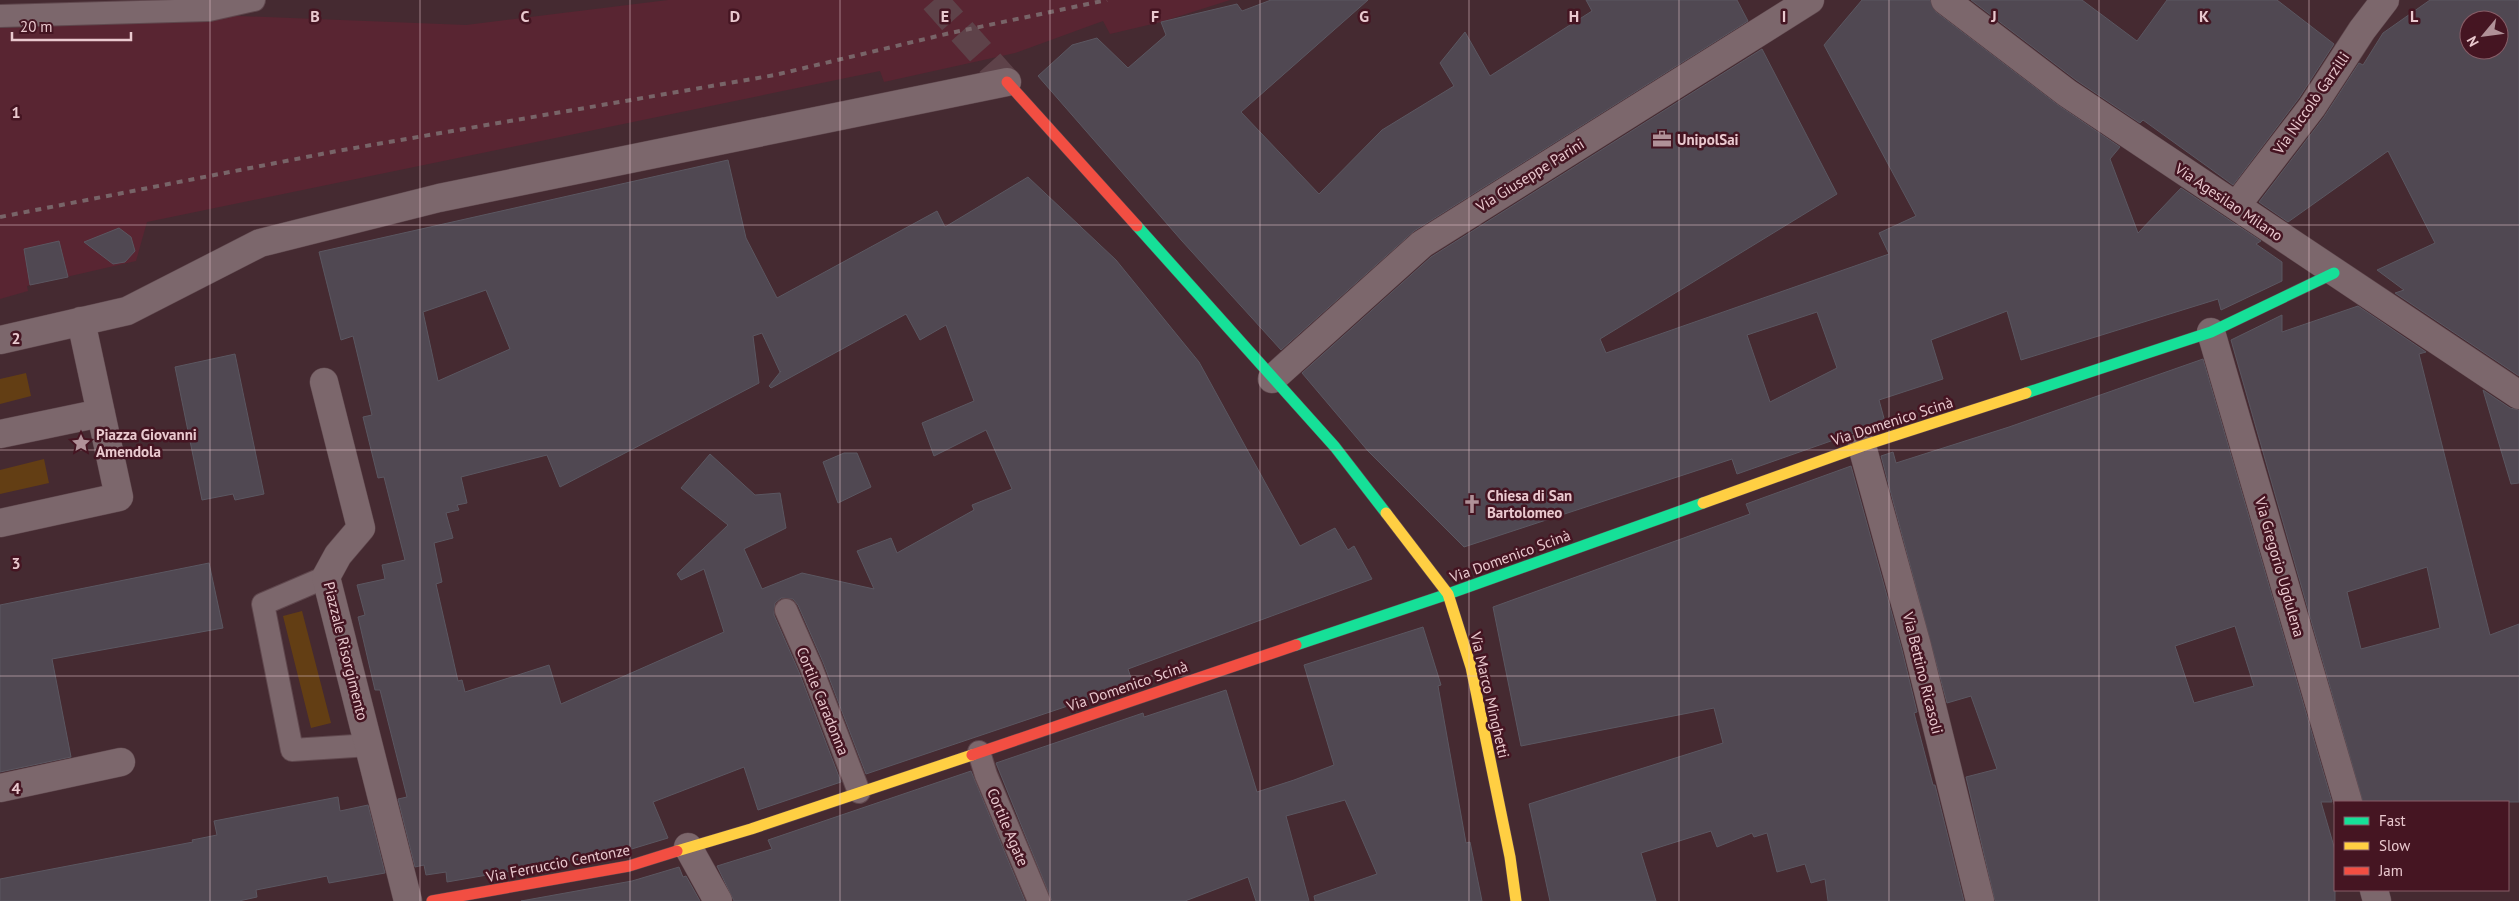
<svg xmlns="http://www.w3.org/2000/svg" width="2519" height="901" viewBox="0 0 2519 901" font-family="'PT Sans',sans-serif">
<style>
.built{fill:#592532}
.green{fill:#633e14}
.building{fill:#504852;stroke:#5b5761;fill-rule:evenodd}
.lines{fill:none;stroke-linecap:round;stroke-linejoin:round}
.secondary-tunnel{stroke:#5e4249;stroke-width:28;stroke-dasharray:28 14;stroke-linecap:butt}
.lane-casing{stroke:#5f474d;stroke-width:24}
.street-casing{stroke:#5f474d;stroke-width:29}
.fast-casing{stroke:#5f474d;stroke-width:12}
.slow-casing{stroke:#5f474d;stroke-width:12}
.jam-casing{stroke:#5f474d;stroke-width:12}
.lane{stroke:#7c676c;stroke-width:22}
.street{stroke:#7c676c;stroke-width:28}
.fast{stroke:#16e098;stroke-width:11}
.slow{stroke:#ffcf43;stroke-width:11}
.jam{stroke:#f24e42;stroke-width:11}
.rail{stroke:#786468;stroke-width:4;stroke-dasharray:6 6;stroke-linecap:butt}
.grid{fill:none;stroke:#eac9cf;stroke-width:1;stroke-opacity:0.55}
.labels{text-anchor:middle;dominant-baseline:central;stroke-width:5;stroke-linejoin:round;paint-order:stroke}
.street-label{font-size:15px;fill:#eac9cf;stroke:#451522}
.poi-label{font-size:15px;font-weight:bold;fill:#eac9cf;stroke:#451522;text-anchor:start}
.grid-label{font-size:16px;text-anchor:middle;font-weight:bold;fill:#eac9cf;stroke:#451522;stroke-width:5;stroke-linejoin:round;paint-order:stroke}
</style>
<rect width="100%" height="100%" fill="#452a31"/>
<!-- built -->
<path class="built" d="M668 0H1230L1161 22 1110 34 1103 21 1015 53 884 82 880 71 147 222 136 261 27 286 28 291 0 299V28L101 24 213 15 466 25Z"/>
<!-- green -->
<path class="green" d="M26 373 31 396 0 404V379Z
M44 459 49 483 0 494V470Z
M302 611 331 723 311 728 283 616Z"/>
<!-- building -->
<path class="building" d="M1271 0H1368L1241 112 1319 194 1382 130 1454 86 1440 63 1465 32 1490 76 1592 11 1586 0H1737L1748 21 1414 231 1281 350 1182 241 1038 76 1072 45 1097 38 1128 68 1166 35 1161 22 1237 4 1242 11Z
M1862 0H1930L1936 12 2058 105 2120 147 2110 159 2138 233 2181 188 2261 241 2256 244 2282 262V281L2221 310 2218 299 2021 360 2007 311 1931 340 1943 379 1879 400 1885 422 1737 474 1732 459 1464 547 1368 451 1302 373 1431 257 1762 49 1837 194 1600 339 1606 353 1889 254 1879 233 1916 216 1824 45ZM1817 312 1837 368 1770 402 1747 335Z
M1971 0H2082L2137 41 2167 0H2277L2334 44 2299 98 2233 185 2143 120 2140 123 2076 80Z
M2430 0H2519V376L2395 293 2404 290 2377 270 2435 243 2388 151 2288 222 2259 202 2324 117 2359 63 2363 65 2383 33ZM2469 20H2499V50H2469Z
M728 160 746 238 777 298 937 211 945 227 1028 177 1116 260 1199 362 1300 546 1335 528 1348 550 1354 546 1372 579 1128 669 1133 684 866 774 823 662 798 605 793 599 781 598 775 603 774 615 799 672 841 782 758 810 744 767 653 802 668 838 625 851 447 882 446 872 426 875 424 865 415 867 398 799 407 797 380 690H375L358 617 365 615 357 585 385 579 382 565 405 560 384 477 378 478 363 417 372 415 353 336 341 340 319 252ZM486 290 510 349 438 381 423 312ZM906 314 920 340 946 325 974 401 922 423 934 456 986 430 1012 489 972 505 974 510 897 553 891 538 857 551 874 589 802 573 762 589 744 549 786 528 780 493 755 495 710 454 681 488 728 525 677 574 681 580 704 569 724 632 561 704 549 665 465 692 462 680 458 681 436 584 442 582 434 543 453 538 446 513 459 510 457 505 467 503 461 477 547 455 560 487 759 383 753 336 762 333 780 372 781 371 769 386 771 388Z
M119 228 131 237 135 251 125 262 113 264 84 242Z
M59 241 68 277 30 285 24 249Z
M2358 306 2426 352 2419 354 2490 635 2519 624V802H2363L2231 340 2282 315V332ZM2427 567 2440 628 2361 649 2347 592Z
M235 354 264 494 235 500 233 494 202 500 175 367Z
M2203 359 2332 802H2321L2335 850V901H1995L1966 777 1997 769 1971 696 1947 703 1881 456 1893 452 1896 463 2009 427ZM2235 626 2254 686 2194 703 2175 646Z
M2483 390 2510 408 2519 410V483L2511 484Z
M844 453H857L871 487 838 503 823 462Z
M1851 466 1902 650 1917 712 1914 713 1933 785H1935L1964 901H1828L1825 879 1811 883 1805 864 1777 872 1767 833 1754 837 1752 833 1717 847 1711 831 1641 853 1656 901H1550L1529 804 1723 743 1714 708 1521 746 1493 607 1750 514 1746 504Z
M209 563 223 628 52 659 71 757 0 772V605Z
M1423 627 1441 685 1438 686 1466 843 1470 842 1482 901H1315L1314 896 1377 874 1345 800 1286 816 1309 901H1256L1248 877 1185 901H1052L996 763 1143 713 1144 717 1226 690 1257 792 1294 780 1334 765 1304 665Z
M971 771 1025 901H734L717 866 772 849 768 840Z
M338 797 340 811 368 805 385 873 329 883 327 876 256 890 257 897 239 901H0V879L193 842 192 840 217 835 214 821Z
M679 867 683 877 686 876 700 901H521L632 881Z"/>
<g class="lines">
<!-- secondary-tunnel -->
<path class="secondary-tunnel" d="M934 0 1007 82"/>
<!-- lane casing -->
<g class="lane-casing">
<path id="lane" d="M0 16 209 10 254 0
M326 577 263 604 292 750 370 745
M786 610 811 667 859 792
M979 752 986 775 1039 901"/>
</g>
<!-- street casing -->
<g class="street-casing">
<path id="street" d="M1945 0 2067 93 2519 395
M2236 206 2312 107 2362 30 2385 0
M2211 332 2348 802
M0 340 127 311 260 243 439 198 1007 82
M1272 379 1422 244 1810 0
M324 382 361 528 338 555 326 577 408 901
M0 434 101 413
M1862 446 1917 646 1980 901
M0 523 119 497 81 321
M0 788 121 762
M688 847 718 901
M2374 890 2377 901"/>
</g>
<!-- fast casing -->
<g class="fast-casing">
<path id="fast" d="M1137 226 1335 447 1386 513
M2026 393 2211 332 2334 273
M1296 645 1448 594 1703 503"/>
</g>
<!-- slow casing -->
<g class="slow-casing">
<path id="slow" d="M1703 503 1862 446 2026 393
M1386 513 1448 594 1471 667 1510 857 1516 901
M677 851 751 829 972 755"/>
</g>
<!-- jam casing -->
<g class="jam-casing">
<path id="jam" d="M1007 82 1137 226
M972 755 1296 645
M432 901 629 866 677 851"/>
</g>
<!-- lane -->
<use href="#lane" class="lane"/>
<!-- street -->
<use href="#street" class="street"/>
<!-- fast -->
<use href="#fast" class="fast"/>
<!-- slow -->
<use href="#slow" class="slow"/>
<!-- jam -->
<use href="#jam" class="jam"/>
<!-- rail -->
<path class="rail" d="M0 217 337 151 775 75 946 34 1107 0"/>
</g>
<!-- grid -->
<path class="grid" d="M210 0V901M420 0V901M630 0V901M840 0V901M1050 0V901M1260 0V901M1469 0V901M1679 0V901M1889 0V901M2099 0V901M2309 0V901M0 225H2519M0 450H2519M0 676H2519"/>
<!-- icons -->
<defs>
<g id="office-bare" transform="scale(1.5)"><path d="M-6-3h4V-5.5h4V-3h4V5H-6ZM-1-4.5V-3h2v-1.5ZM-6 0V1H6V0Z" fill="#b09198" stroke="#451522" stroke-width="2.5" paint-order="stroke"/></g>
<g id="sight-bare" transform="scale(1.5)"><path d="M0-6L1.8-2.2L6-1.7L2.9 1.2L3.7 5.4L0 3.3L-3.7 5.4L-2.9 1.2L-6-1.7L-1.8-2.2Z" fill="#b09198" stroke="#451522" stroke-width="2.5" paint-order="stroke"/></g>
<g id="church-bare" transform="scale(1.5)"><path d="M-1.2-6h2.4v3.5h3.3v2.4h-3.3V6h-2.4V-.1h-3.3v-2.4h3.3Z" fill="#b09198" stroke="#451522" stroke-width="2.5" paint-order="stroke"/></g>
</defs>
<g fill-rule="evenodd">
<use href="#office-bare" x="1662" y="139"/>
<use href="#sight-bare" x="81" y="443"/>
<use href="#church-bare" x="1472" y="504"/>
</g>
<g class="labels">
<!-- street labels -->
<g class="street-label">
<text transform="translate(2311 103) rotate(-55)">Via Niccolò Garzilli</text>
<text transform="translate(1530 175) rotate(-32)">Via Giuseppe Parini</text>
<text transform="translate(2229 202) rotate(34)">Via Agesilao Milano</text>
<text transform="translate(1892 421) rotate(-18)">Via Domenico Scinà</text>
<text transform="translate(1510 556) rotate(-20)">Via Domenico Scinà</text>
<text transform="translate(2280 567) rotate(74)">Via Gregorio Ugdulena</text>
<text transform="translate(346 651) rotate(76)">Piazzale Risorgimento</text>
<text transform="translate(1923 673) rotate(76)">Via Bettino Ricasoli</text>
<text transform="translate(1127 686) rotate(-19)">Via Domenico Scinà</text>
<text transform="translate(1490 695) rotate(77)">Via Marco Minghetti</text>
<text transform="translate(823 701) rotate(68)">Cortile Caradonna</text>
<text transform="translate(1008 827) rotate(67)">Cortile Agate</text>
<text transform="translate(558 863) rotate(-11)">Via Ferruccio Centonze</text>
</g>
<!-- poi labels -->
<g class="poi-label">
<text x="1677" y="139">UnipolSai</text>
<text x="96" y="434">Piazza Giovanni<tspan x="96" dy="17">Amendola</tspan></text>
<text x="1487" y="495">Chiesa di San<tspan x="1487" dy="17">Bartolomeo</tspan></text>
</g>
</g>
<g class="grid-label">
<text x="315" y="22">B</text>
<text x="525" y="22">C</text>
<text x="735" y="22">D</text>
<text x="945" y="22">E</text>
<text x="1155" y="22">F</text>
<text x="1364" y="22">G</text>
<text x="1574" y="22">H</text>
<text x="1784" y="22">I</text>
<text x="1994" y="22">J</text>
<text x="2204" y="22">K</text>
<text x="2414" y="22">L</text>
<text x="16" y="118">1</text>
<text x="16" y="344">2</text>
<text x="16" y="569">3</text>
<text x="16" y="794">4</text>
</g>
<!-- legend -->
<rect x="2334" y="801" width="175" height="90" fill="#451522" stroke="#875d67"/>
<rect x="2344" y="817" width="25" height="8" fill="#16e098" stroke="#875d67"/>
<text x="2379" y="826" font-size="15" fill="#eac9cf">Fast</text>
<rect x="2344" y="842" width="25" height="8" fill="#ffcf43" stroke="#875d67"/>
<text x="2379" y="851" font-size="15" fill="#eac9cf">Slow</text>
<rect x="2344" y="867" width="25" height="8" fill="#f24e42" stroke="#875d67"/>
<text x="2379" y="876" font-size="15" fill="#eac9cf">Jam</text>
<!-- north arrow -->
<g transform="translate(2484 35) rotate(241)"><circle r="24" fill="#451522" stroke="#875d67"/>
<path d="M0-4L9 19L0 12L-9 19Z" fill="#b09198"/>
<text y="-8" font-size="14" font-weight="bold" text-anchor="middle" fill="#eac9cf">N</text>
</g>
<!-- scale -->
<path d="M12 32v8h119v-8" fill="none" stroke="#eac9cf" stroke-width="2.5"/>
<text x="20" y="32" font-size="15" fill="#eac9cf" stroke="#451522" stroke-width="4" paint-order="stroke">20 m</text>
</svg>
